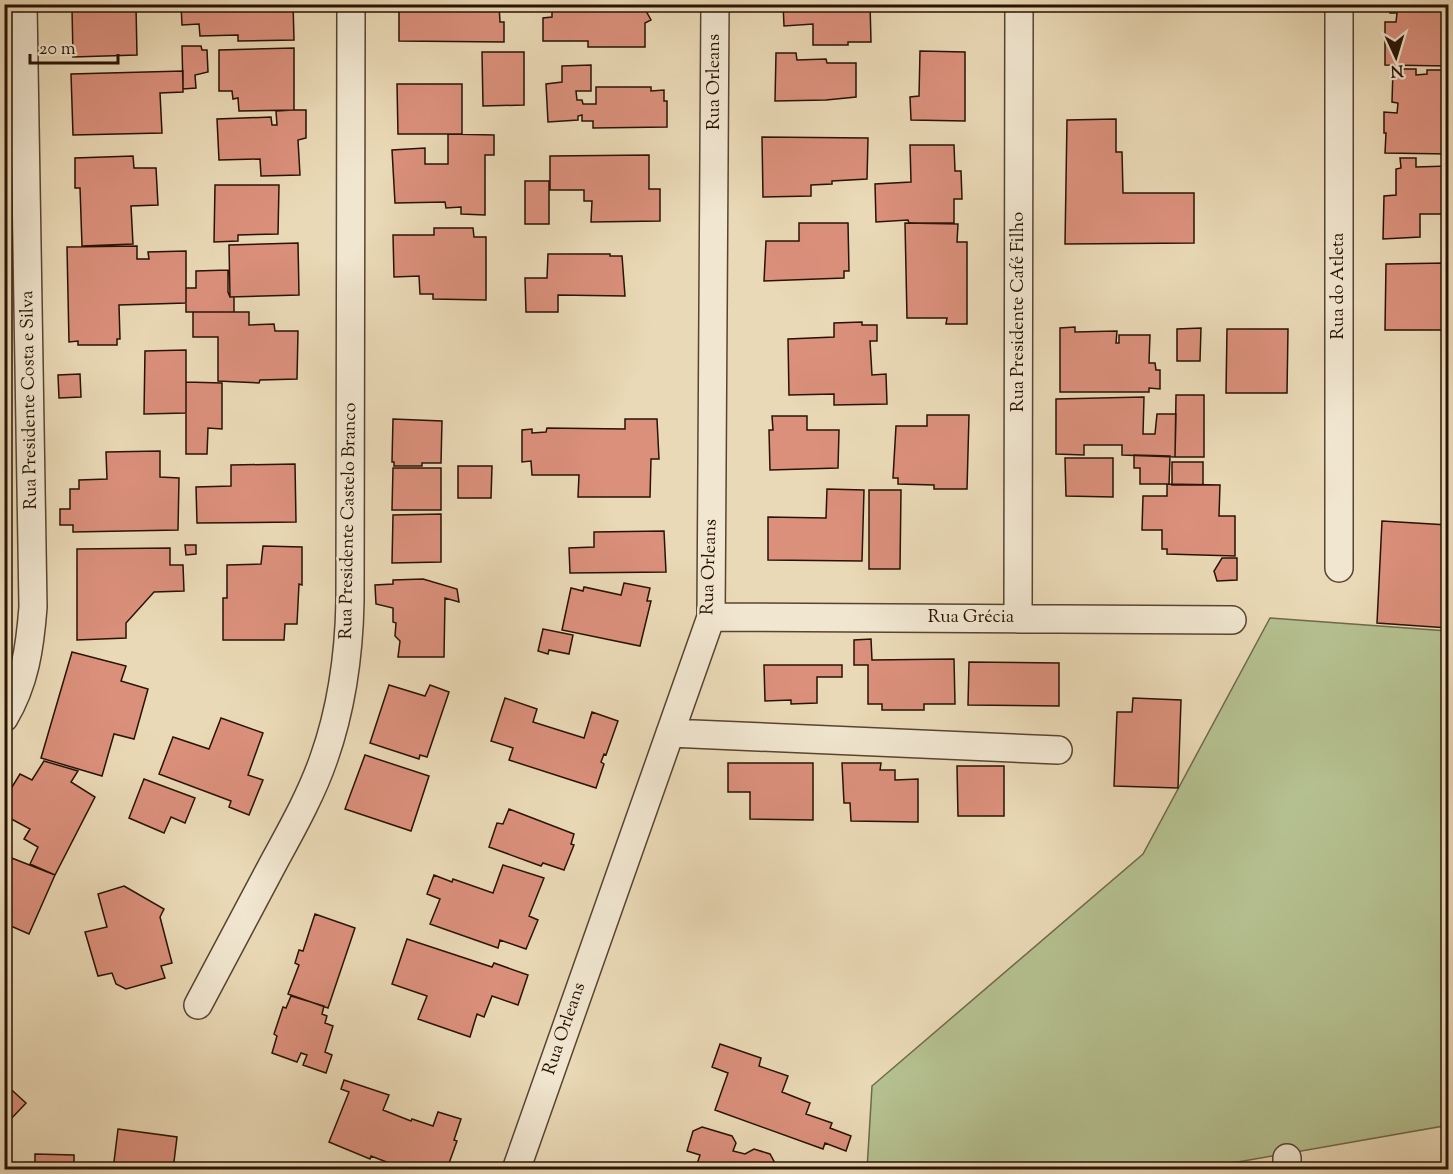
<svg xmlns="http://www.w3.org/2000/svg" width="1453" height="1174" viewBox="0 0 1453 1174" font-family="'Sorts Mill Goudy',serif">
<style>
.green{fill:#b5c090;stroke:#6e6a4a;stroke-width:1.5}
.building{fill:#db907c;stroke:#281304;stroke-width:1.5}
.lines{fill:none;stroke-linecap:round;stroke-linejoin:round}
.street-casing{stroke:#584430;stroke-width:30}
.street{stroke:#f1e6d0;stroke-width:27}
.labels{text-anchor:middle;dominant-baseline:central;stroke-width:5;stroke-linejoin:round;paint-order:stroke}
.street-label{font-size:18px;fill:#281304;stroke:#f1e6d0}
</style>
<rect width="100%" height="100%" fill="#ead9b6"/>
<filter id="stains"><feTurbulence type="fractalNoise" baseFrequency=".00333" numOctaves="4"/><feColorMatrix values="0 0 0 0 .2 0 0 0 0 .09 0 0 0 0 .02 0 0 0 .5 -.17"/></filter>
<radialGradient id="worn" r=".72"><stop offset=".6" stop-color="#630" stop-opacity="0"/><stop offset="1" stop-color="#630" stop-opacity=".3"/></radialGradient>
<!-- green -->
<path class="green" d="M1270 618 1448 631V1169H1442L1444 1126 1198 1169 867 1170 872 1086 1143 854Z"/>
<!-- building -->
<path class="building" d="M181 4H293L294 40 238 41V35L200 36 199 24 182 25Z
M399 4H499L500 22H504V42L399 41Z
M552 4H649L645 9 651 20 645 23V47H588V41H543V18L552 17Z
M783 4H870L871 42H848V45H813V24L784 26Z
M1390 4H1448V66L1385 65V22H1396L1397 13H1390Z
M136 7 137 55 73 57 72 9Z
M182 46H201L202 50H207L208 72 195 75 196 88 183 89Z
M294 48V110L239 111 238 98 233 99 232 91H219V50Z
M920 51 965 52V121L911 120 910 97 919 96Z
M482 52H524V105L483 106Z
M776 53H796L797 60 826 59 827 63H856V97L826 100 775 101Z
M591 65V91H576L577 100H582L583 104H596V87H651V91L664 90V101H667V127L593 128V121H582V115L578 116V120L548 122 546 84 562 82V66Z
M1393 69H1416V75L1427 74V70H1448V154L1385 153 1386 133H1384V112L1397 113 1398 103 1392 102Z
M183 71V92L160 93 162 133 73 135 71 74Z
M397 84H462V134H398Z
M294 110H306V138L298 140 300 175 261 176 260 159 219 160 217 119 271 117 272 125H277L276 111Z
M1116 119V152H1122L1123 193H1194V243L1065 244 1067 120Z
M448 134 494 135V155H485V215L461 214V207L446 208 445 202 395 203 392 150 425 148V164H448Z
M762 137 868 138 867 179 832 181V184L811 185V196L763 197Z
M910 145H954L955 171H961L962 199H954V223H909L908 220 876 222 875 184 911 182Z
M649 155V189H660V221L591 222 592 201H584V190H550V156Z
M133 156 134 168H156L158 205 131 206 133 244 82 246 80 188H75V158Z
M1400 158H1416V167L1448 166V214H1420V237L1383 239 1384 196 1396 195V169L1401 168Z
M525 181H549V224H525Z
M215 185H279L278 234 238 235V241L214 242Z
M799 223H848L849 271H844V278L764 281 766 241H799Z
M905 223 958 224 957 242H967V324H946L947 318H907Z
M434 228H473L474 237H486V300L433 299V294H420L419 276 394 277 393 235H434Z
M298 243 299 295 230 297 229 245Z
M137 246V259H149L148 252 186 251V303L119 305 120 339H117V345H78V341L69 342 67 247Z
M548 254H610V256H622L625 296 558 295V312H526L525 278H547Z
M1446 263 1445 330H1385L1386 264Z
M228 270V292L230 297H234V312H186V288H196V271Z
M193 312H249V325L274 324 275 331H298L297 379 260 380 259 383 218 381V337H193Z
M862 322V325H877V341H870L872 375 886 374 887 404 834 405V394L789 395 788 339 834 337V323Z
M1075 327V332L1117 331 1116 343H1119V335H1150L1149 363H1155L1156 370H1160V389L1149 388V392H1060V328Z
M1201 328 1200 361H1177V329Z
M1227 329H1288L1287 393H1226Z
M186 350V413L144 414 145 351Z
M80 374 81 397 59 398 58 375Z
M186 382 222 383V429L208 428 207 454H186Z
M1176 395H1204V457H1175Z
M1144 397 1143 434H1155L1157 414H1176L1175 457 1122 455V445H1084V455L1056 454V399Z
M927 415H969L967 489H934V485L898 484V478H893L896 426H927Z
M772 416H807V430H839L838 468 770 470 769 430H773Z
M393 419 442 421 441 463H422V466H394V462H392Z
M625 419H657L659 459H651L650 497H578L579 475H532L531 461 522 462V430L532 429V433L546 432 547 428 625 429Z
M160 451V477L179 478 178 530 73 532V525H60V509H70V489H79V480L107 479 106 452Z
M1134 455 1170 456 1169 484H1140V468H1134Z
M1065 458H1113V497L1066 496Z
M1172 462H1203V485H1172Z
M295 464 296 522 197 523 196 487 231 486V465Z
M458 466H492L491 498H458Z
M393 468H441V510H392Z
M1167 484 1220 485 1219 516H1235V556L1167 554V549H1162V530H1142L1143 496H1167Z
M827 489 864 490 862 561 768 560V517L826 518Z
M869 490H901L900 569H869Z
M441 514V562L392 563 393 515Z
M1382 521 1448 525V628L1377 623Z
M664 531 666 572 570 573 569 548 594 547V532Z
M185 545H196V554L186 555Z
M263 546 302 547V585L299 584 297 624H285L284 640H223V598H227V565L261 564Z
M170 548V565H183L184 591 154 592 126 623V638L77 640V549Z
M1222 558H1237V580L1217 581 1214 571Z
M423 579 457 589 459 602 445 598 444 657H398L400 641 395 636 396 623 393 622V608L376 604 375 585 393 584V580Z
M624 583 650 588 647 601H651L640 646 562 630 571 588 583 591 584 587 621 595Z
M543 629 573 635 569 654 549 650 548 654 538 651Z
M871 639 872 660 954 659 955 704H924V710H882V704H868V665H854V640Z
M72 652 126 666 121 681 148 689 134 739 114 734 102 776 41 758Z
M969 662 1059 663V706L968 705Z
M764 665H842V677H817V703L791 704V700L765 701Z
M389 685 425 696 430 685 449 692 427 757 420 755 419 759 370 743Z
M505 698 537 709 533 722 584 738 592 712 618 721 606 755 604 754 601 762 604 764 596 788 509 760 513 748 491 741Z
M1133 698 1181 700 1178 788 1114 786 1117 712H1132Z
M221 718 263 733 248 775 263 780 249 815 229 807 231 801 159 774 173 737 209 749Z
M365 755 429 776 411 831 345 809Z
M44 761 78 771 71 782 95 797 55 875 30 864 38 847 24 839 30 829 4 815V800L20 774 32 780Z
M728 763H813V820L750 819V792H728Z
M842 763H881L880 770H895V780L918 779V822L851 821 850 803H844Z
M957 766H1004V816H958Z
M144 779 195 798 185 823 171 817 164 833 129 818Z
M509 809 574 834 571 844 574 845 564 870 543 863 541 866 489 847 497 823 503 824Z
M4 855 55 875 29 934 4 923Z
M503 865 544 878 529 916 538 920 526 949 500 940 498 948 430 924 440 899 427 894 434 875 452 882 453 879 493 893Z
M124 886 164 909 160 917 172 963 161 966 165 978 126 989 116 984 112 973 98 976 85 932 107 927 98 894Z
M315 914 355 928 328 1008 288 994 299 965 295 963 299 950 303 951Z
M407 939 492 967 494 963 528 975 518 1005 492 996 484 1017 477 1014 470 1037 418 1019 427 996 392 984Z
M291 996 324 1006 322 1014 327 1016 325 1023 333 1026 325 1052 332 1055 326 1073 303 1065 307 1055 301 1053 297 1062 272 1053 277 1036 274 1034 283 1007 286 1008Z
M720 1044 761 1058 759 1066 788 1076 782 1092 810 1103 806 1114 832 1123 830 1128 851 1136 846 1151 825 1143 823 1149 715 1110 728 1073 712 1067Z
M344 1080 389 1095 383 1110 411 1121 412 1119 433 1126 438 1112 461 1119 454 1140 457 1141 448 1166 444 1164 442 1170H399L388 1165 389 1163 371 1156 370 1159 329 1142 349 1092 341 1089Z
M4 1083 26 1103 10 1120 4 1115Z
M702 1127 732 1136 736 1143 733 1151 745 1154 754 1149 770 1154 775 1163 792 1170H695L700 1155 687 1151 693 1131Z
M118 1129 177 1137 173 1170H113Z
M35 1154 74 1155V1170H35Z"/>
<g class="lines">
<!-- street casing -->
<g class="street-casing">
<path id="street" d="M1339 4V568
M711 617 1232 620
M1018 619 1019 4
M4 718C25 683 30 647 33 607L23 4
M670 733 1058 750
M198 1005C224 957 249 908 275 860 293 827 312 793 324 758 342 707 349 654 350 601L351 4
M1287 1158V1170
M516 1170 711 617 715 4"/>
</g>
<!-- street -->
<use href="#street" class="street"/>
</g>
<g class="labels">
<!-- street labels -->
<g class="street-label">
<text transform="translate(715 82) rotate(-90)">Rua Orleans</text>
<text transform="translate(1339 286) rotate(-90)">Rua do Atleta</text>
<text transform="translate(1019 312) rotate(-90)">Rua Presidente Café Filho</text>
<text transform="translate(30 400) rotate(-91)">Rua Presidente Costa e Silva</text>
<text transform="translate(349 521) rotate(-89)">Rua Presidente Castelo Branco</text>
<text transform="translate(710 567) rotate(-88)">Rua Orleans</text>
<text x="971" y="618">Rua Grécia</text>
<text transform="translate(565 1029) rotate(-71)">Rua Orleans</text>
</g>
</g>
<!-- margin -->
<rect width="1453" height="1174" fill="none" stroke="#ead9b6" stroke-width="24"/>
<rect x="6" y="6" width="1441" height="1162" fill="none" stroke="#281304" stroke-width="3"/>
<rect x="12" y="12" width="1429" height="1150" fill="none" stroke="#281304" stroke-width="1.5"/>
<!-- north arrow -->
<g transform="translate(1396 57) rotate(176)" stroke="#f1e6d0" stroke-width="4.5" paint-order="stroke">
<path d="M0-4.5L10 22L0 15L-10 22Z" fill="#281304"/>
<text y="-9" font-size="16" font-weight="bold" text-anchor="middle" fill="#281304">N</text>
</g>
<!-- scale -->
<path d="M30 54v9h88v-9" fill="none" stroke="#281304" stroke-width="3"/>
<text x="39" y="54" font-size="18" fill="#281304" stroke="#f1e6d0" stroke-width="4.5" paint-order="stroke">20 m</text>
<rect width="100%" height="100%" filter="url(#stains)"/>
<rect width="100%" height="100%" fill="url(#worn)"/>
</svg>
